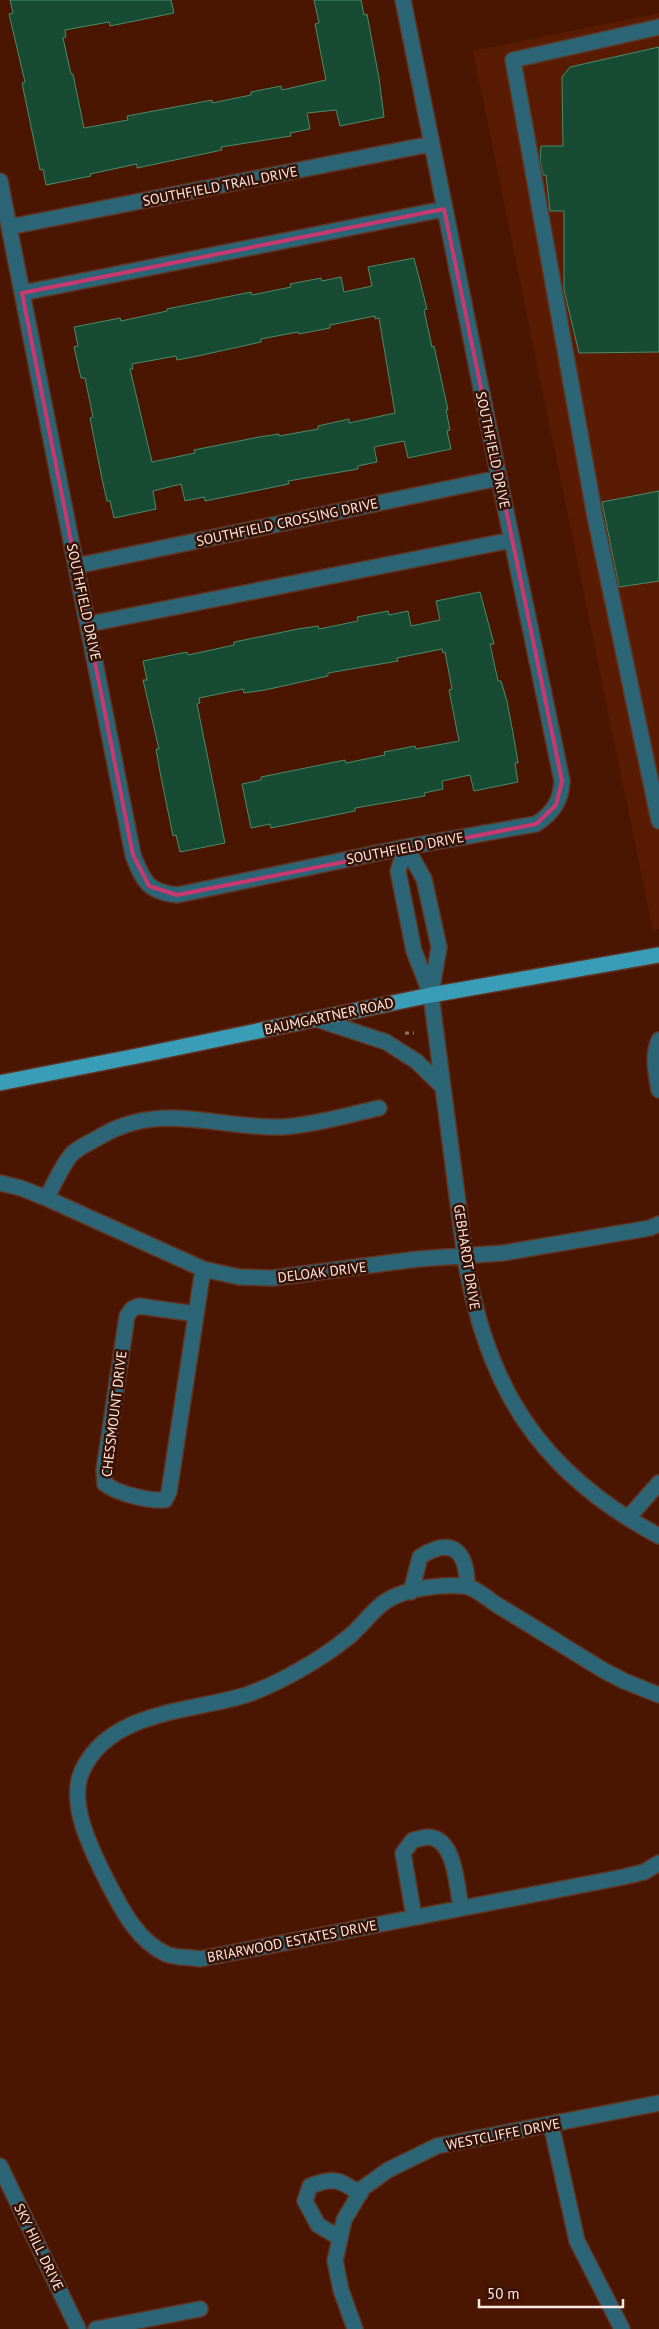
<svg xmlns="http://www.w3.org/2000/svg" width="659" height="2329" viewBox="0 0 659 2329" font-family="'PT Sans',sans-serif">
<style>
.built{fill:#591c03}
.building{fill:#174b33;stroke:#4b8c6b;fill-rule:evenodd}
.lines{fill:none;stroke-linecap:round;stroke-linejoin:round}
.minor-casing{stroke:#633321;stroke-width:18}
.major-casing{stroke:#633321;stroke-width:18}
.path{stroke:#957062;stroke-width:3;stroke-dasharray:4 4;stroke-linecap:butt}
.minor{stroke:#2b6576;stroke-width:15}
.major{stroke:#399db8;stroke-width:15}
.marked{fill:none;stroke:#ca3870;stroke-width:4;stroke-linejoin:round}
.labels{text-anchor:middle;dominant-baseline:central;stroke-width:5;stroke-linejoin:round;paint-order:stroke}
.street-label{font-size:14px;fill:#faebe6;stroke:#391103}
</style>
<rect width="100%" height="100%" fill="#4a1501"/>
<!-- built -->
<path class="built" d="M659 13V929L653 931 473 51Z"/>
<!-- building -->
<path class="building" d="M10 0H171L174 13 110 26 109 22 65 30 66 37 63 38 71 74H73L84 128 128 120 127 116 191 104 212 100V103L251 95V92L281 86 282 90 326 80 315 24 319 23 314 0H361L364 15 367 14 379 78 384 117 340 126 336 110 307 113 310 129 290 133 291 136 221 147 222 150 137 168V164L90 174 91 176 46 185 43 169 40 170 22 83 25 82 9 14 13 13Z
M659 47V352L579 353 564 290V211H550L546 175H543L540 160 541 146H563L562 77 570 67Z
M414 258 427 309 424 310 432 347 434 346 448 410H446L450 430 447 431 451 449 408 458 404 441 374 447 377 462 358 466V469L288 481 289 484 205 501 204 497 185 501 181 484 153 491 156 509 114 518 110 501H107L102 479 90 418 93 417 85 378H81L74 347 78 346 74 327 120 318 121 321 167 311V309L251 292 252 295 291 287 290 284 321 278 322 281 341 277 344 292 372 286 368 267ZM375 316V319L379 318 395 413 349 423V419L318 426V429L279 436V434L259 437 194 450 195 453 152 462 130 369H133L132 364 176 356 177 360 198 356 261 342V339L298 332 299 334 330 328V325Z
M659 491V581L619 587 602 502Z
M480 592 494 644H490L498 681H501L507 701 515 744 518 763H515L518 782 474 791 470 775 442 781 443 789 424 793 425 796 355 808V811L271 828 270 824 251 828 242 784 261 780V777L345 760 346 763 385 755 384 752 415 746 416 749 459 741 449 690 452 689 445 652 443 653 442 649 397 658 398 661 328 673V676L265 690 244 693 243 689 199 698 200 703 197 704 225 843 180 852 176 835 173 836 160 772 156 749H159L143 680H147L143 661 187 652 188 655 234 645V642L298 629 318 626 319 629 358 621 357 617 388 611 389 615 408 611 411 626 440 620 436 601Z"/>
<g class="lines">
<!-- minor casing -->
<g class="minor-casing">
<path id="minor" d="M659 27 513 60 595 517 659 821
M0 181 133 855C143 881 148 892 177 895L406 847 536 824C553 813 561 801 562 781L499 478 403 0
M9 227 431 144
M22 293 444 209
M76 566 499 478
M89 624 512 540
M406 847 398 871 414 951 431 995 465 1257C486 1387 540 1473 659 1536
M406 847 424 879 439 947 431 994
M316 1019 386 1042 416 1061 443 1087
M659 1040C652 1056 656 1073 659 1090
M0 1183 21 1188 46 1198 203 1269 239 1277 273 1278 418 1259 503 1253 650 1228 659 1224
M46 1198C54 1185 61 1167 71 1155 77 1148 89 1143 96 1139 159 1099 215 1129 282 1127 314 1125 347 1115 379 1108
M196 1314 139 1306 132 1309 127 1316 104 1470 105 1484C119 1494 148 1501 165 1500L169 1492 203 1269
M628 1518 659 1483
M411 1592 420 1557C452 1536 467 1551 467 1586
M659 1695 624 1681 603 1670C567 1648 532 1626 497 1605 488 1599 475 1587 464 1586 442 1584 406 1588 386 1601 371 1611 361 1628 346 1639 320 1660 278 1684 246 1695 191 1712 110 1710 82 1771 67 1804 93 1853 108 1883 122 1910 138 1941 166 1954 176 1958 190 1957 200 1959L623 1877 644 1872 659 1863
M414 1917 403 1853 413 1840C418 1839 424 1837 429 1837 456 1840 456 1885 461 1906
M551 2124 577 2241 622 2329
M0 2166 78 2329
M340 2238 318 2225 305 2201 310 2186C333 2177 340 2179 360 2194
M96 2329 200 2309
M355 2329 341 2290 335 2261 344 2220 363 2188 388 2170 437 2146 659 2103"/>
</g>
<!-- major casing -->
<g class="major-casing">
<path id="major" d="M0 1083 137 1056 431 995 659 955"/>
</g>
<!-- path -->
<path class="path" d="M405 1033H414"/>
<!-- minor -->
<use href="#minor" class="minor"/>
<!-- major -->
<use href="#major" class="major"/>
</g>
<!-- marked area -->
<path class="marked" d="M444 209 562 781 556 805 536 824 177 895 149 886 133 855 22 293Z"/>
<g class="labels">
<!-- street labels -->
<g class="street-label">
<text transform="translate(220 186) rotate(-11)">SOUTHFIELD TRAIL DRIVE</text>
<text transform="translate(493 450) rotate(78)">SOUTHFIELD DRIVE</text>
<text transform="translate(287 522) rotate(-12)">SOUTHFIELD CROSSING DRIVE</text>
<text transform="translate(84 602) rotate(78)">SOUTHFIELD DRIVE</text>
<text transform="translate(405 848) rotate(-11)">SOUTHFIELD DRIVE</text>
<text transform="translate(329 1016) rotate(-12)">BAUMGARTNER ROAD</text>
<text transform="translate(467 1257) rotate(81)">GEBHARDT DRIVE</text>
<text transform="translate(322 1272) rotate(-7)">DELOAK DRIVE</text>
<text transform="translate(114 1414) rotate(-83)">CHESSMOUNT DRIVE</text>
<text transform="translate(292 1941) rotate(-11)">BRIARWOOD ESTATES DRIVE</text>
<text transform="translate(503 2134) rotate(-11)">WESTCLIFFE DRIVE</text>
<text transform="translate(39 2247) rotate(64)">SKY HILL DRIVE</text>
</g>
</g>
<!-- scale -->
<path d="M479 2299v8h144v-8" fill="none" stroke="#faebe6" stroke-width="2.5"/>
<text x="487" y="2299" font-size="15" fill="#faebe6" stroke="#391103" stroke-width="4" paint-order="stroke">50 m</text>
</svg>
